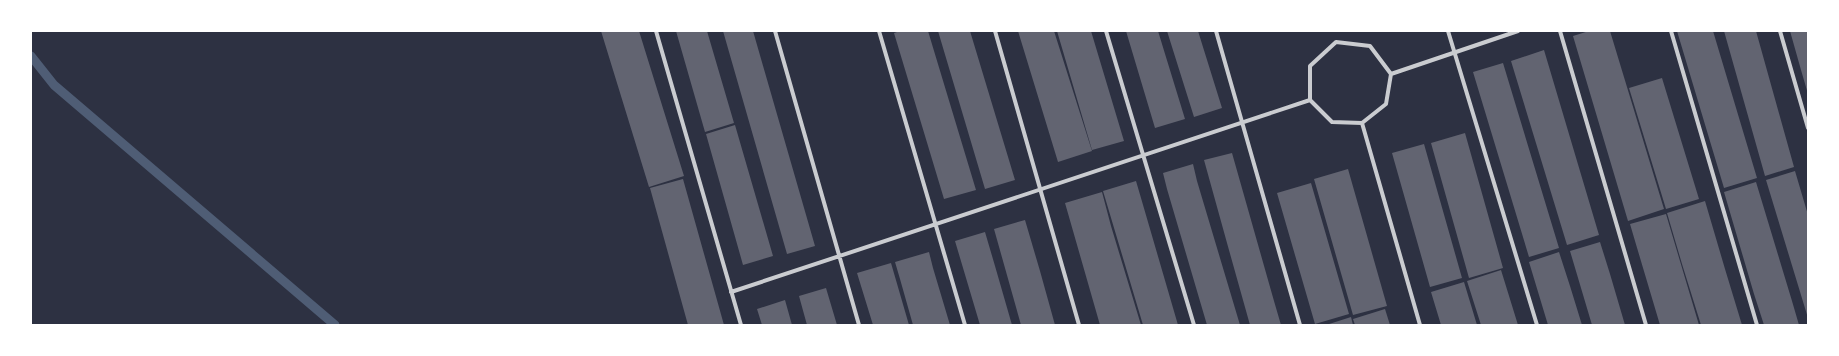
<svg xmlns="http://www.w3.org/2000/svg" width="1839" height="356" viewBox="0 0 1839 356" font-family="'PT Sans Narrow',sans-serif">
<style>
.lines{fill:none;stroke-linecap:round;stroke-linejoin:round}
.stream{stroke:#4f5d75;stroke-width:9}
.building{fill:#626471}
.minor{stroke:#caccd0;stroke-width:4}
</style>
<rect width="100%" height="100%" fill="#2d3142"/>
<g class="lines">
<!-- stream -->
<path class="stream" d="M31 56 54 85 335 325"/>
</g>
<!-- building -->
<path class="building" d="M601 31H639L684 176 649 187Z
M676 31H707L734 123 705 132Z
M723 31H753L815 246 787 254Z
M900 31H928L976 190 944 199 894 33Z
M938 31H970L1015 180 985 189Z
M1018 31H1054L1092 151 1058 162Z
M1057 31H1091L1124 141 1092 150Z
M1126 31H1158L1185 119 1155 128Z
M1167 31H1198L1222 108 1194 117Z
M1589 31H1610L1664 209 1628 221 1573 36Z
M1677 31H1713L1757 178 1724 188Z
M1724 31H1756L1794 167 1765 176Z
M1790 31H1808V94L1801 70Z
M1544 50 1599 235 1567 245 1511 61Z
M1503 63 1559 248 1529 257 1473 72Z
M1662 78 1699 199 1666 209 1629 88Z
M735 125 773 256 743 265 706 134Z
M1465 133 1503 268 1469 278 1431 143Z
M1424 144 1462 278 1430 287 1392 153Z
M1232 153 1274 301 1281 325H1250L1227 243 1204 160Z
M1193 164 1197 181 1240 325H1207L1167 189 1163 173Z
M1348 169 1387 306 1353 315 1314 179Z
M1795 171 1808 215V318L1766 180Z
M683 179 724 325H688L650 188Z
M1136 181 1141 198 1178 325H1143L1103 191Z
M1756 182 1792 301 1799 325H1764L1754 294 1724 192Z
M1311 183 1349 314 1315 324 1277 193Z
M1102 192 1111 226 1141 325H1100L1065 203Z
M1705 201 1725 269 1742 325H1701L1682 264 1667 213Z
M1666 214 1691 298 1699 325H1660L1635 241 1630 224Z
M1025 220 1040 271 1055 325H1021L994 229Z
M985 232 995 266 1012 325H980L955 241Z
M1600 242 1610 274 1625 325H1592L1570 251Z
M929 252 933 268 950 325H913L900 279 895 262Z
M1559 252 1570 286 1582 325H1548L1529 262Z
M891 263 909 325H873L857 273Z
M1501 270 1518 325H1481L1467 281Z
M1464 282 1477 325H1441L1431 292Z
M826 288 837 325H807L799 296Z
M785 300 792 325H762L757 309Z
M1385 309 1390 325H1355L1353 319Z
M1351 317 1353 325H1326Z"/>
<g class="lines">
<!-- minor -->
<path class="minor" d="M656 31 741 325
M775 31 859 325
M879 31 965 325
M995 31 1079 325
M1106 31 1194 325
M1216 31 1300 325
M1448 31 1537 325
M1560 31 1646 325
M1671 31 1757 325
M1780 31 1808 128
M1336 42 1370 46 1391 74 1386 104 1362 123 1332 122 1310 100V66Z
M1391 74 1518 31
M1362 123 1420 325
M731 292 1310 100"/>
</g>
<!-- border -->
<rect width="1839" height="356" fill="none" stroke="#ffffff" stroke-width="64"/>
</svg>
